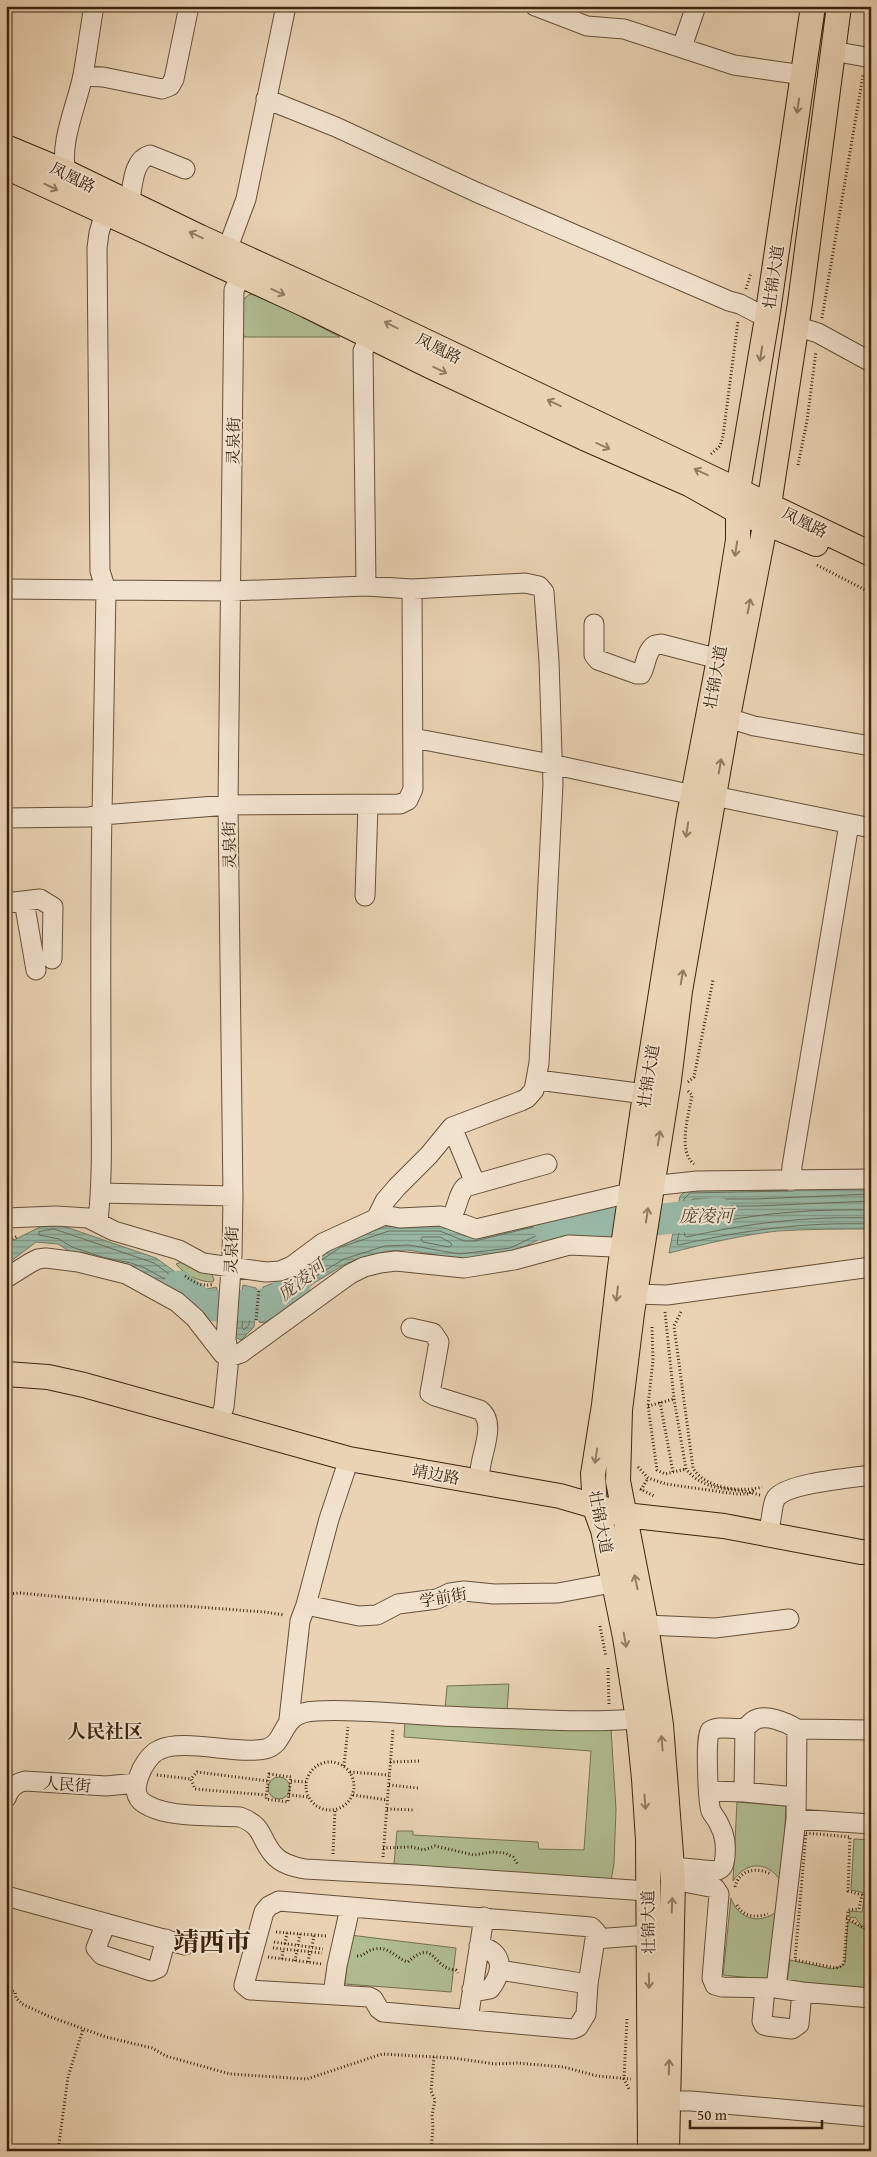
<svg xmlns="http://www.w3.org/2000/svg" width="877" height="2157" viewBox="0 0 877 2157" font-family="'Gentium Book Plus','Noto Serif SC',serif">
<style>
.green{fill:#b0be92;stroke:#757150}
.water{fill:url(#water-rules);stroke:#737d6a}
.lines{fill:none;stroke-linecap:round;stroke-linejoin:round}
.shore{stroke:#6a6e5a;stroke-width:1}
.river{stroke:#99b9a7;stroke-width:31}
.minor-casing{stroke:#665038;stroke-width:21}
.major-casing{stroke:#3a240e;stroke-width:26}
.path{stroke:#3a240e;stroke-width:3;stroke-dasharray:1 2.5;stroke-linecap:butt}
.minor{stroke:#f1e2ce;stroke-width:19}
.major{stroke:#ead3b4;stroke-width:24}
.oneway{stroke:#927c61}
.labels{text-anchor:middle;dominant-baseline:central;stroke-width:4;stroke-linejoin:round;paint-order:stroke}
.street-label{font-size:16px;fill:#3a240e;stroke:#f1e2ce}
.water-label{font-size:18px;font-style:italic;fill:#524934;stroke:#f1e2ce}
.quarter-label{font-size:19px;font-weight:bold;fill:#3a240e;stroke:#f1e2ce}
.town-label{font-size:26px;font-weight:bold;fill:#3a240e;stroke:#f1e2ce}
</style>
<defs>
<pattern id="water-rules" width="6" height="5" patternUnits="userSpaceOnUse" patternTransform="scale(1.25)"><rect width="6" height="5" fill="#99b9a7"/><path d="M0 2.5h6" fill="none" stroke="#7e9686"/></pattern>
</defs>
<rect width="100%" height="100%" fill="#ead3b4"/>
<filter id="stains"><feTurbulence type="fractalNoise" baseFrequency=".004" numOctaves="4"/><feColorMatrix values="0 0 0 0 .2 0 0 0 0 .09 0 0 0 0 .02 0 0 0 .5 -.17"/></filter>
<radialGradient id="worn" r=".72"><stop offset=".6" stop-color="#630" stop-opacity="0"/><stop offset="1" stop-color="#630" stop-opacity=".3"/></radialGradient>
<!-- green -->
<path class="green" d="M251 294 268 299 340 337H244C243 323 235 300 251 294Z
M184 1261 209 1270 214 1279 213 1282C199 1282 185 1275 176 1264Z
M509 1684 507 1711 445 1709 447 1686Z
M405 1721 611 1728 616 1810 614 1863 611 1882 394 1864 397 1831H413V1835L538 1842 539 1849 584 1850 591 1751 404 1737Z
M268 1788a11 11 0 1 1 22 0a11 11 0 1 1-22 0Z
M737 1802 786 1806 782 1883C769 1861 747 1860 733 1881Z
M854 1839 871 1840V1928L861 1926 856 1918 849 1917 850 1911 862 1912 865 1893 851 1890Z
M731 1898C738 1919 759 1925 776 1912L771 1980 723 1975Z
M848 1921C856 1923 861 1930 871 1930V1990L787 1983 790 1960 832 1969 843 1966 845 1963Z
M350 1935 456 1948 451 1992 345 1984Z"/>
<!-- water -->
<path class="water" d="M871 1183V1229C840 1229 809 1229 778 1231 741 1235 705 1244 669 1253L680 1196 689 1188Z
M594 1207 586 1237 557 1235 543 1238 512 1252 459 1259 408 1250 387 1251 347 1263 314 1283 276 1315 264 1323 259 1322 261 1291 263 1287 284 1279 338 1243 388 1226H441L465 1236H475Z
M44 1225 63 1226 156 1258 192 1284 207 1289 216 1287 217 1289 214 1317 208 1319 167 1286 143 1273 69 1251 58 1244 36 1242 6 1265V1244Z
M243 1285 256 1288 257 1290 254 1327 241 1340 235 1337Z"/>
<g class="lines">
<!-- shore -->
<path class="shore" d="M788 1191 690 1193 684 1199 677 1244 679 1245C743 1230 805 1222 871 1224
M871 1194 756 1199H693L690 1202 684 1235 687 1237C748 1223 808 1216 871 1218
M871 1201 756 1206H699L697 1208 694 1225 697 1227C754 1213 811 1209 871 1210
M537 1226 475 1241H464L440 1231H389L341 1247 287 1283 267 1291 264 1313 267 1315 273 1311 311 1279 344 1259 385 1246 409 1245 459 1254 510 1248 542 1233 556 1230 582 1231 587 1214
M54 1229 154 1263 189 1289 211 1294 210 1310 206 1311 170 1282 145 1268 131 1263 102 1257 72 1247 59 1239 39 1235V1232Z
M423 1237H440L451 1243 452 1245 449 1247 423 1242 421 1239Z
M248 1291 252 1293 249 1325 244 1330 242 1327Z"/>
<!-- river -->
<path class="river" d="M549 1228 572 1222 654 1220 718 1213
M179 1286 204 1306 260 1305 276 1301 295 1285"/>
<!-- minor casing -->
<g class="minor-casing">
<path id="minor" d="M535 6 587 26 624 29 734 65 803 75
M682 47 696 6
M833 51 871 58
M83 76 103 77 162 89 170 86 174 79 189 6
M266 99 336 127 476 192 729 301 740 304 767 318
M66 172C59 142 77 105 83 75 87 52 90 29 94 6
M129 204C133 188 132 160 150 155L185 169
M227 250 246 199 286 6
M796 326 818 333 871 362
M366 586 412 589 413 789 408 800 400 804 228 805 102 815 106 590 231 591Z
M366 586 363 351 370 337
M6 589 106 590 100 571 97 248 99 233 105 212
M594 624V655L598 660 637 674H641C647 664 645 652 655 645L661 644 719 659
M728 718 754 726 871 746
M413 738 551 764 693 795 714 796 871 828
M6 818 89 817 102 815C100 903 101 992 101 1081 101 1128 103 1174 98 1221
M365 896 368 806
M24 901 36 970
M6 903 40 899 53 907 52 959
M538 1080 645 1094
M452 1127 475 1183
M791 1181 792 1166 849 824
M651 1186 697 1181 871 1179
M101 1193 233 1196
M377 1217 385 1201 397 1187 429 1155 452 1127 521 1101 527 1098 534 1090 539 1063 553 784 549 661 544 592 539 586 525 583 412 589
M6 1218 56 1216 88 1218 114 1231 179 1250 203 1263 266 1272 280 1271 292 1266 323 1243 384 1215 400 1218 441 1216 476 1229 621 1195
M450 1219C458 1209 457 1195 465 1187L547 1164
M6 1278 30 1263 38 1259 46 1258 78 1262 126 1274 177 1302 195 1318 223 1354 229 1357 241 1353 350 1274 364 1267 380 1263 396 1261 464 1268 514 1260 569 1245 613 1247
M635 1294 667 1295 871 1267
M411 1328 433 1333 439 1342 430 1393 435 1396 480 1410C497 1423 481 1453 480 1471
M221 1415 224 1407 229 1357 226 1339 232 1255 233 1196 228 805 234 290 241 276
M770 1524C772 1517 772 1504 776 1498 787 1483 851 1478 871 1475
M306 1605 359 1616 377 1615 398 1604 437 1599 450 1593 464 1591 494 1594 558 1593 612 1583
M646 1625 715 1628 789 1619
M289 1719 300 1621 306 1605 329 1519 349 1459
M638 1719C599 1722 560 1721 521 1719 489 1718 457 1717 426 1715 389 1713 352 1709 316 1711 278 1712 288 1744 265 1749 237 1755 183 1738 159 1750 150 1754 142 1767 139 1776 136 1785 134 1794 141 1801 162 1819 213 1815 240 1817 264 1826 259 1837 273 1854 281 1864 294 1867 305 1869L416 1875 647 1891
M709 1791 744 1792 796 1797
M744 1792 745 1728
M6 1798C10 1788 15 1783 25 1781L106 1786 137 1783
M796 1819 871 1824
M673 1867 715 1871C723 1869 724 1865 725 1857 726 1844 725 1835 719 1824 717 1819 713 1815 711 1811 708 1802 705 1736 710 1731 719 1725 734 1730 744 1728 749 1726 750 1723 753 1721 765 1713 786 1722 797 1729L871 1730
M673 1880 715 1888 719 1894 712 1978 715 1985 722 1987 776 1988 802 1992 871 1998
M6 1896 185 1945
M279 1901 591 1927 596 1932 595 1939 588 1984 586 2014 578 2027 573 2029 383 2012 379 2009 373 1999 369 1997 250 1990 244 1985 264 1912 269 1906Z
M106 1923 96 1948 102 1955 151 1971 158 1968 166 1939
M595 1939 648 1935
M499 1970 588 1984
M765 1988 762 2021 764 2025 767 2026 792 2029 799 2024 802 1992
M776 1988 796 1819 797 1729
M472 1989 479 1991 490 1989C504 1971 504 1952 479 1946
M333 1995 337 1966 350 1908
M468 2019 484 1917
M668 2101H691L871 2117"/>
</g>
<!-- major casing -->
<g class="major-casing">
<path id="major" d="M6 147 66 172 200 237 358 309 871 554
M6 167 308 306 432 367 584 438 689 484 737 511 816 544
M6 1374 48 1377 84 1385 349 1459 560 1496 625 1515 724 1526 861 1552H871
M650 2151 648 1840 644 1779 638 1719 625 1637 603 1530 595 1508 593 1474 604 1405 620 1267 645 1094 689 816 719 659 738 540V490L767 318 813 6
M667 2151 673 1880 661 1725 646 1625 618 1481 620 1410 632 1313 669 1080 680 991 726 727 769 505 800 303 839 6"/>
</g>
<!-- path -->
<path class="path" d="M868 42 871 26
M746 289 751 273
M822 318 863 75
M711 454 720 446 723 436 738 321
M798 465 807 421 816 351
M817 565 871 593
M688 1082 694 1077 713 980
M688 1091 692 1095C689 1114 677 1151 694 1164
M6 1242 18 1236
M185 1276C195 1283 202 1287 214 1284
M665 1312 674 1399 686 1469C705 1493 733 1487 760 1495
M681 1312 674 1326 693 1468C704 1488 742 1493 762 1487
M256 1320 259 1289
M652 1327 653 1360 648 1406 657 1470 665 1474 686 1469
M660 1402 673 1472
M648 1406 674 1399
M638 1467 648 1478 666 1484 736 1494H749L755 1489
M640 1489 654 1496
M641 1490 648 1478
M6 1594 20 1593 158 1606H184L265 1612 284 1615
M600 1626 606 1657
M608 1668 609 1704
M390 1762 421 1761
M306 1786a24 24 0 1 1 48 0a24 24 0 1 1-48 0Z
M344 1766 348 1727
M350 1772 389 1775
M269 1774 291 1777 288 1802 266 1799Z
M157 1775 191 1779
M291 1781 307 1782
M389 1785 418 1788
M266 1795 195 1789 191 1779 197 1772 268 1781
M289 1795 309 1797
M353 1795 387 1800
M387 1809 415 1810
M806 1833 850 1837 848 1891 862 1895 859 1909 848 1910 844 1962 842 1966 836 1968 795 1960Z
M383 1848 411 1847 424 1850 435 1846 474 1855 492 1852 505 1853 513 1857 518 1865
M333 1854 335 1809
M383 1857 393 1729
M735 1887C739 1869 757 1867 771 1874
M737 1905C743 1917 756 1918 768 1914
M846 1918C856 1921 860 1929 871 1929
M276 1932 327 1936
M274 1942 323 1949
M285 1944 287 1933
M298 1945 300 1934
M312 1947 314 1935
M273 1948 322 1953
M357 1956C365 1956 367 1950 375 1949 389 1946 397 1959 408 1962 435 1937 432 1969 456 1970L458 1973
M268 1957 322 1964
M282 1959 283 1949
M295 1961 297 1950
M308 1962 310 1951
M6 1989 15 1992 16 1998 22 2004 48 2016 106 2037 152 2048 166 2056 230 2074 307 2079 382 2054 453 2058 495 2064 517 2063 564 2067 597 2076 631 2079
M627 2019 624 2079 629 2089
M58 2151 68 2077 83 2029
M431 2151 433 2127 432 2115 435 2100 431 2091 434 2057"/>
<!-- minor -->
<use href="#minor" class="minor"/>
<!-- major -->
<use href="#major" class="major"/>
</g>
<!-- one-way arrows -->
<defs><path id="oneway-shaft" d="M-6 0H5M1.5-3L5.5 0L1.5 3" fill="none" stroke-width="1.6" stroke-linecap="round" stroke-linejoin="round" transform="scale(1.25)"/></defs>
<g class="oneway">
<use href="#oneway-shaft" transform="translate(798 106) rotate(98)"/>
<use href="#oneway-shaft" transform="translate(51 187) rotate(26)"/>
<use href="#oneway-shaft" transform="translate(196 235) rotate(-155)"/>
<use href="#oneway-shaft" transform="translate(278 292) rotate(24)"/>
<use href="#oneway-shaft" transform="translate(391 325) rotate(-154)"/>
<use href="#oneway-shaft" transform="translate(761 354) rotate(99)"/>
<use href="#oneway-shaft" transform="translate(440 370) rotate(25)"/>
<use href="#oneway-shaft" transform="translate(554 403) rotate(-155)"/>
<use href="#oneway-shaft" transform="translate(603 446) rotate(24)"/>
<use href="#oneway-shaft" transform="translate(701 472) rotate(-155)"/>
<use href="#oneway-shaft" transform="translate(736 549) rotate(99)"/>
<use href="#oneway-shaft" transform="translate(749 606) rotate(-79)"/>
<use href="#oneway-shaft" transform="translate(720 766) rotate(-80)"/>
<use href="#oneway-shaft" transform="translate(687 830) rotate(99)"/>
<use href="#oneway-shaft" transform="translate(682 977) rotate(-80)"/>
<use href="#oneway-shaft" transform="translate(659 1138) rotate(-80)"/>
<use href="#oneway-shaft" transform="translate(647 1215) rotate(-82)"/>
<use href="#oneway-shaft" transform="translate(617 1294) rotate(97)"/>
<use href="#oneway-shaft" transform="translate(596 1456) rotate(99)"/>
<use href="#oneway-shaft" transform="translate(636 1582) rotate(-102)"/>
<use href="#oneway-shaft" transform="translate(625 1640) rotate(80)"/>
<use href="#oneway-shaft" transform="translate(662 1743) rotate(-95)"/>
<use href="#oneway-shaft" transform="translate(645 1802) rotate(86)"/>
<use href="#oneway-shaft" transform="translate(672 1905) rotate(-88)"/>
<use href="#oneway-shaft" transform="translate(649 1981) rotate(89)"/>
<use href="#oneway-shaft" transform="translate(669 2067) rotate(-89)"/>
</g>
<g class="labels">
<!-- street labels -->
<g class="street-label">
<text transform="translate(73 177) rotate(26)">凤凰路</text>
<text transform="translate(773 277) rotate(-82)">壮锦大道</text>
<text transform="translate(439 348) rotate(26)">凤凰路</text>
<text transform="translate(233 441) rotate(-89)">灵泉街</text>
<text transform="translate(805 522) rotate(26)">凤凰路</text>
<text transform="translate(715 677) rotate(-80)">壮锦大道</text>
<text transform="translate(229 845) rotate(-91)">灵泉街</text>
<text transform="translate(648 1076) rotate(-81)">壮锦大道</text>
<text transform="translate(231 1250) rotate(-88)">灵泉街</text>
<text transform="translate(436 1474) rotate(10)">靖边路</text>
<text transform="translate(601 1522) rotate(79)">壮锦大道</text>
<text transform="translate(443 1597) rotate(-10)">学前街</text>
<text transform="translate(67 1784) rotate(4)">人民街</text>
<text transform="translate(648 1922) rotate(-91)">壮锦大道</text>
</g>
<!-- water labels -->
<g class="water-label">
<text x="706" y="1215">庞凌河</text>
<text transform="translate(301 1280) rotate(-38)">庞凌河</text>
</g>
<!-- quarter labels -->
<g class="quarter-label">
<text x="105" y="1731">人民社区</text>
</g>
<!-- town labels -->
<g class="town-label">
<text x="212" y="1941">靖西市</text>
</g>
</g>
<!-- margin -->
<rect width="877" height="2157" fill="none" stroke="#ead3b4" stroke-width="25"/>
<rect x="8" y="8" width="862" height="2142" fill="none" stroke="#3a240e" stroke-width="2.5"/>
<rect x="12" y="12" width="852" height="2132" fill="none" stroke="#3a240e"/>
<!-- scale -->
<path d="M690 2120v8h132v-8" fill="none" stroke="#3a240e" stroke-width="2.5"/>
<text x="697" y="2120" font-size="15" fill="#3a240e" stroke="#f1e2ce" stroke-width="4" paint-order="stroke">50 m</text>
<rect width="100%" height="100%" filter="url(#stains)"/>
<rect width="100%" height="100%" fill="url(#worn)"/>
</svg>
